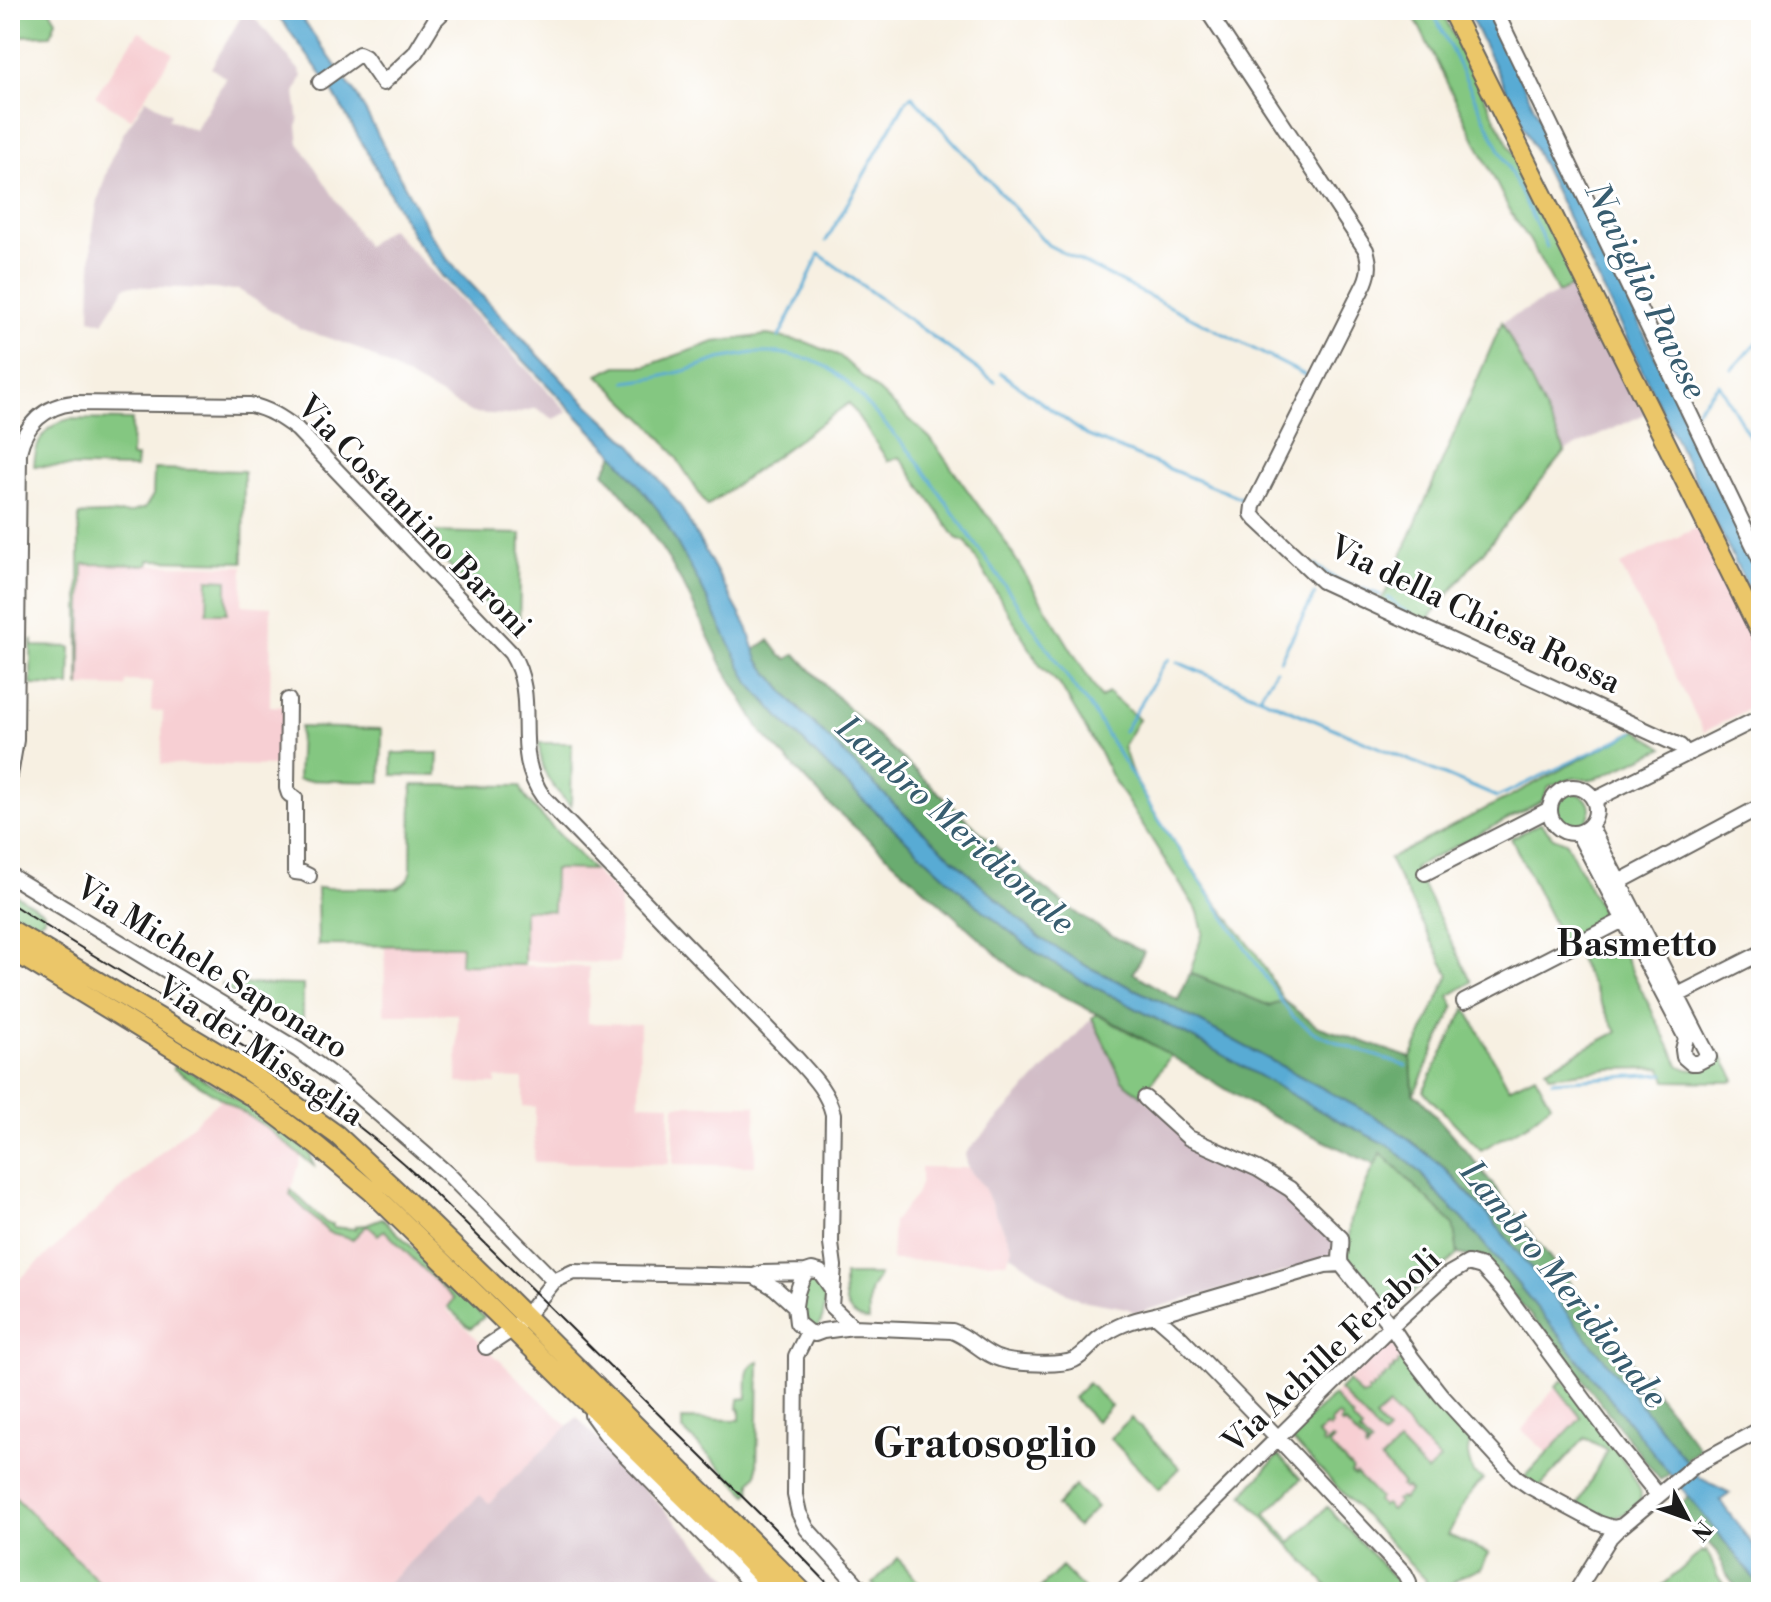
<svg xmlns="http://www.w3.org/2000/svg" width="1771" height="1602" viewBox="0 0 1771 1602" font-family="'Libre Bodoni',serif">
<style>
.built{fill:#f7cfd3}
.industrial{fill:#d2bdc7}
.green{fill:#84c781;stroke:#50724e;stroke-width:2}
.forest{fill:#6bac6f;stroke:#446446;stroke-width:2}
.water{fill:#59abd4;stroke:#3a6478;stroke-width:2}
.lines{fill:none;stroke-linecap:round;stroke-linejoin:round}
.stream{stroke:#59abd4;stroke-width:3}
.minor-casing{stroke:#696661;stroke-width:18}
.major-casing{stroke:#696661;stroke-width:22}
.minor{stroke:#fff;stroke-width:14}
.major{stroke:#ebc669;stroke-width:18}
.tram{stroke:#1c1c1c;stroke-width:2}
.labels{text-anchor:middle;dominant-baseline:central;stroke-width:6;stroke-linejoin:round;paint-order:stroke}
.street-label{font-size:32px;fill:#1c1c1c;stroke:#fff}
.water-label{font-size:34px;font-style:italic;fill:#375c6f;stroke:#fff}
.quarter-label{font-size:36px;font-weight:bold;fill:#1c1c1c;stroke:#fff}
.district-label{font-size:40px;font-weight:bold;fill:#1c1c1c;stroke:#fff}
</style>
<rect width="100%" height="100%" fill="#fff"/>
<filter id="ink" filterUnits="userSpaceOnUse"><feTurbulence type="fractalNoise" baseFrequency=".0125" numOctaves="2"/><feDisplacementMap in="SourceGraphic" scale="16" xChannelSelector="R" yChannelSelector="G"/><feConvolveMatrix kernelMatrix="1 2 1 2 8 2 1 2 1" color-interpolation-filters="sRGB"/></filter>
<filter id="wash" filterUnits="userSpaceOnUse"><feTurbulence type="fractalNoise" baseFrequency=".006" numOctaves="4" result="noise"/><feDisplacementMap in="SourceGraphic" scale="32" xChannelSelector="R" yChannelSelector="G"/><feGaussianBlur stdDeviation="1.8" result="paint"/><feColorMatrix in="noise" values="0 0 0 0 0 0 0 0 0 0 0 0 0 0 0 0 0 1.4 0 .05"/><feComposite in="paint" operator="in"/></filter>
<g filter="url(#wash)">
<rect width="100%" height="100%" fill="#f7f0e2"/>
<!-- built -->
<path class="built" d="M139 31 173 53 131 119 95 96Z
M1698 527 1761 650V702L1704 732 1620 565Z
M82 564 243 566 242 605 271 607 270 706 286 707 285 766 161 764 163 712 151 711 152 682 126 681 125 687 80 686Z
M554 869 593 870 620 897 619 963 523 961 524 908Z
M385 946H462L460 964 589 967 588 1023 640 1024 639 1103 670 1104 669 1164 534 1162 535 1107 523 1106V1079L496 1078V1084L457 1083 458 1014H384Z
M222 1098 263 1125 302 1155 290 1195 328 1232 348 1237 368 1225 384 1229 455 1299 446 1309 568 1426 488 1504 480 1495 378 1592H109L10 1492V1288Z
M674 1105H756L755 1166 673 1164Z
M921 1167 968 1168 984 1188 1012 1247 1007 1262 891 1260 893 1222 916 1195 921 1181Z
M1389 1343H1392L1422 1381 1473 1439 1468 1445 1467 1452 1473 1473 1483 1479 1467 1498 1427 1579 1423 1578 1289 1437Z
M1556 1386 1581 1418 1547 1453 1522 1430Z"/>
<!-- industrial -->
<path class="industrial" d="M245 10H248L299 70 302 76 295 93 299 122 297 126 299 143 366 246 390 228 568 412 554 419 536 408 509 415 472 413 355 347 301 329 239 290 126 286 103 322 90 319 92 236 98 200 111 159 123 134 146 99 171 114 168 119 195 130 226 78 211 68Z
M1580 285 1645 414 1565 451 1502 322 1558 293Z
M1092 1018 1122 1080 1162 1112 1189 1138 1258 1169 1341 1238 1339 1257 1136 1313 1126 1308 1081 1300 1061 1290 1010 1254 1012 1247 984 1188 968 1168 965 1154Z
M577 1417 742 1592H378L480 1495 489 1503Z"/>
<!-- green -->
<path class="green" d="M10 10H50L56 20 51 35 17 36 15 148H10Z
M1411 10H1441L1578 283 1558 293 1530 241 1511 213Z
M1502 322 1565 451 1422 627 1377 607 1387 590Z
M767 335 806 342 840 356 930 438 981 509 991 519 1101 698 1108 693 1139 719 1123 746 1133 776 1159 820 1213 898 1256 953 1284 1001 1270 1006 1190 973 1203 932 1198 912 1111 776 1103 758 1060 685 1041 667 966 542 956 538 900 457 888 461 849 403 707 506 671 449 650 425 598 375 617 366H646L714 342Z
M70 419 132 420 131 457H137L136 468 34 466C35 443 45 424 70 419Z
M154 469 244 471 243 562 149 560V565L83 564 80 686H79V515L129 513 145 508 153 495Z
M429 532 521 534 519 632 513 633 430 545Z
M208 579 227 580V613H207Z
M31 640H33V646L71 647 70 686 31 685Z
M300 727 382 729 381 782 298 780Z
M1637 730 1664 748 1593 780 1575 778 1549 786 1542 801 1414 868 1472 982 1449 996 1454 1007 1414 1094H1413L1411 1058 1449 975 1389 859Z
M539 743H572L571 806C550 785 541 774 539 743Z
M392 753H438L437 776 392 775Z
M412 785 520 786 525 797 534 808 593 870 554 869 553 911 524 909V965L460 964 461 946 318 945 317 888H396C404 884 408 881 411 873Z
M1556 810a17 17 0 1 1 34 0a17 17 0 1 1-34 0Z
M1541 823 1553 837 1566 842 1606 920 1563 942 1511 838Z
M10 891 44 912V918L30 929 10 919Z
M1614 935 1679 1065C1695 1076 1708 1066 1723 1058L1735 1080 1731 1082 1666 1081 1662 1068 1610 1069 1550 1076 1546 1069 1617 1032C1608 1018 1602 1005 1595 990 1589 978 1581 968 1577 954Z
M222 984 303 985V1035L222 986Z
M1466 1008 1509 1088 1535 1075 1551 1104 1528 1124 1481 1150 1423 1091Z
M1096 1014 1171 1055 1142 1096 1122 1080 1092 1018Z
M176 1064 226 1092 280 1130 310 1153 314 1166 263 1125 174 1069 173 1067Z
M1380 1152 1454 1224 1458 1254 1393 1310 1386 1307 1347 1256 1351 1219Z
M291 1190 326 1223 333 1224V1227L355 1229 356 1226 364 1225 382 1218 484 1317 471 1328 467 1326 448 1307 454 1299 384 1230 378 1235 367 1225 352 1240 347 1237 328 1232 290 1195Z
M844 1275H879C878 1280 874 1283 872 1287 867 1296 869 1311 869 1321 842 1317 844 1296 844 1275Z
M812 1278C830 1285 827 1317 816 1330L801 1317 799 1303 808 1279Z
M1403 1357 1473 1439C1464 1451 1469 1460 1473 1473L1483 1479 1467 1498 1448 1535 1489 1553 1481 1569 1462 1576 1441 1592H1422L1426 1580 1289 1437 1333 1396 1353 1418 1352 1419 1362 1430 1360 1433 1371 1445 1366 1450 1365 1448 1367 1446 1345 1423 1343 1425 1340 1422 1342 1419 1338 1415 1330 1423 1332 1425 1329 1428 1326 1426 1318 1434 1324 1440 1322 1443 1325 1445 1332 1439 1334 1440 1329 1445 1353 1470 1351 1473 1354 1476 1356 1474 1379 1498 1377 1501 1382 1506 1385 1504 1391 1510 1398 1503 1396 1500 1400 1497 1402 1499 1410 1491 1406 1487 1404 1489 1401 1486 1403 1484 1381 1460 1399 1443 1427 1472 1440 1460 1389 1406 1375 1418 1388 1432 1383 1437 1339 1390 1348 1381 1361 1396 1368 1394V1390H1372V1386H1377V1382H1381V1378H1385V1374H1390V1370H1394V1366H1398V1362L1402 1361Z
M759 1361 757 1474 751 1482V1491L748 1495 682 1429V1419L740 1420V1409H738L739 1399 747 1398C747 1384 743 1365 759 1361Z
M1563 1380C1577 1398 1641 1478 1641 1495 1641 1503 1631 1509 1625 1513 1609 1524 1593 1513 1578 1505L1607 1450 1585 1438 1539 1488 1525 1477 1581 1418 1556 1386Z
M1088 1383 1111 1406 1096 1421 1073 1398Z
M1131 1418 1180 1468 1159 1489 1110 1438Z
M1278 1455 1301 1479 1265 1514 1291 1542 1327 1507 1397 1581 1401 1587 1400 1592H1333L1243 1495Z
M1075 1486 1097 1507 1077 1527 1056 1506Z
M10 1492 109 1592H10Z
M1707 1550 1717 1575 1730 1592H1655L1702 1551 1704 1553Z
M898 1558 926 1592H880L872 1584Z
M1062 1567 1087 1592H1036Z"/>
<!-- forest -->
<path class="forest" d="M614 454 659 511 701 586 750 683 782 720 831 770 973 902 1038 954 1081 980 1191 1037 1324 1113 1393 1148 1422 1174 1443 1200 1463 1219 1517 1283 1671 1473 1660 1480 1577 1372 1515 1297 1474 1258 1458 1254 1453 1224 1381 1153 1375 1165 1267 1114 1130 1031 1018 973 829 804 762 733 722 665 687 592 669 560 639 514 604 472Z
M769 640 781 656 787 659 796 654C840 703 889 746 937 791 1000 851 1063 915 1144 952L1133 973 1178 1000 1190 973 1270 1006 1284 1001 1317 1026 1411 1058 1413 1094 1420 1098 1468 1153 1700 1449 1685 1461 1487 1214 1442 1165 1395 1129 1372 1115 1174 1008 1088 967 1040 938 906 816 794 704 758 660 753 651Z
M1689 1497 1761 1587V1592H1740L1725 1572 1717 1551 1675 1508Z"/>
<!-- water -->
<path class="water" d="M274 10H296L358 97 429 232 448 260 566 384 633 446 681 507 747 627 758 660 794 704 906 816 1040 938 1088 967 1174 1008 1372 1115 1395 1129 1442 1166 1487 1214 1700 1478 1730 1493 1720 1501 1753 1545 1761 1560V1587L1517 1283 1463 1219 1443 1200 1422 1174 1393 1148 1324 1113 1191 1037 1081 980 1038 954 973 902 831 770 782 720 749 683 701 586 659 511 614 454 443 277 414 238 375 166 327 82Z
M1467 10H1487L1761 574V615Z"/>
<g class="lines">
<!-- stream -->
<path class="stream" d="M1432 10 1547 247
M826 241 906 101 912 96 1048 245 1309 377 1310 381
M779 337 804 288 819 254 995 382
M1732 369 1761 338
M1001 373 1086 435 1241 498
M626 382 655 378 688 370 719 359 753 353H780L809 359 827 367 847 382 912 454 1008 590 1078 693 1089 705 1159 820 1291 1015 1315 1033 1341 1044 1406 1066
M1695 411 1719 384 1761 456
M1256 484 1264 469
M1315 565 1337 580 1380 595
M1388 598 1400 608 1414 616
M1280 660 1315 594
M1177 662 1259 697 1276 670
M1259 697 1497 797 1634 732
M1124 731 1165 663 1169 659
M1552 1081 1664 1074"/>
</g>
</g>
<g filter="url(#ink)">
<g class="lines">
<!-- minor casing -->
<g class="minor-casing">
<path id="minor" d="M1207 10 1366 250C1370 263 1370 271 1365 283L1253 506 1252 514 1257 520 1322 581 1680 746 1687 754
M1495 10 1761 561
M320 82 359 54 365 57 383 83 415 53 435 20 445 10
M288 700 287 788 289 794 295 798V872L303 873 309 876
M10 776 16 740 19 452C25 424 45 406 73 403L250 405C269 409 282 418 297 429L511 653C541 701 509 750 544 798L796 1058C811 1075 827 1090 833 1114L831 1244 834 1266 831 1306 853 1327
M1550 810a23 23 0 1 1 46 0a23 23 0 1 1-46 0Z
M1594 800 1761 717
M1578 833 1686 1038 1683 1050 1684 1057 1691 1063H1697L1709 1057 1590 826
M1425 873 1550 809
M10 874 14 878 298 1050 343 1083 449 1175 554 1281
M1619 882 1754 810
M1670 999 1761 953
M1464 1002 1631 916
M1145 1098 1189 1138 1258 1169 1290 1189 1341 1238C1343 1248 1338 1255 1341 1264L1391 1326 1412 1358 1441 1395 1516 1477 1529 1486 1598 1523 1613 1528 1622 1526 1695 1465 1761 1429
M754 1276 775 1288 795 1306
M832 1289 820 1272 812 1270 806 1272 801 1281 797 1293 795 1306 797 1323 808 1332 815 1334 823 1331 853 1327 952 1331C970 1337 982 1354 1000 1359 1015 1364 1060 1366 1074 1360 1084 1355 1090 1346 1098 1339 1116 1325 1133 1320 1155 1315L1325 1265 1341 1264
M1155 1315 1178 1335 1277 1437 1405 1574 1409 1582V1592
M808 1332 796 1356 795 1495 799 1513 807 1529 864 1592
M486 1347 513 1329 525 1317 554 1281 573 1272 754 1276 762 1273 806 1272
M592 1415 608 1437 759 1592
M1122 1592 1391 1326 1447 1275 1468 1263 1482 1267 1503 1290 1620 1448 1658 1495
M1576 1592 1610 1537 1621 1526"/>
</g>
<!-- major casing -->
<g class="major-casing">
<path id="major" d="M1451 10 1761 634
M10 929 245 1069 337 1135 396 1190 507 1298 803 1592
M10 949 251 1096 317 1146 371 1191 739 1551 778 1592"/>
</g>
<!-- minor -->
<use href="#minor" class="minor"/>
<!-- major -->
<use href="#major" class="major"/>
<!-- tram -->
<path class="tram" d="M10 903C147 993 296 1064 417 1176L772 1526 836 1592"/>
</g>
</g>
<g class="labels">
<!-- street labels -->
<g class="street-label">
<text transform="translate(414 517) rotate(46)">Via Costantino Baroni</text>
<text transform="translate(1475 615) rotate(26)">Via della Chiesa Rossa</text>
<text transform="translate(212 968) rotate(32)">Via Michele Saponaro</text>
<text transform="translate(260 1051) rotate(34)">Via dei Missaglia</text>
<text transform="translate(1332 1351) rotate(-43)">Via Achille Feraboli</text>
</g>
<!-- water labels -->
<g class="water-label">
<text transform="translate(1645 291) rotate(64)">Naviglio Pavese</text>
<text transform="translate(955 826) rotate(42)">Lambro Meridionale</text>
<text transform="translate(1563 1285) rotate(51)">Lambro Meridionale</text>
</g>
<!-- quarter labels -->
<g class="quarter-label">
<text x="1637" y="945">Basmetto</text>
</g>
<!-- district labels -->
<g class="district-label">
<text x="985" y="1445">Gratosoglio</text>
</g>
</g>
<!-- margin -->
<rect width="1771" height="1602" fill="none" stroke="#fff" stroke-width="40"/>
<!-- north arrow -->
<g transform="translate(1687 1518) rotate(131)" stroke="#ffffff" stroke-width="6" paint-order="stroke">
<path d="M0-6L14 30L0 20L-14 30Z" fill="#1c1c1c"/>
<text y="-12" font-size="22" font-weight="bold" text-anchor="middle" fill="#1c1c1c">N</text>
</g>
</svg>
